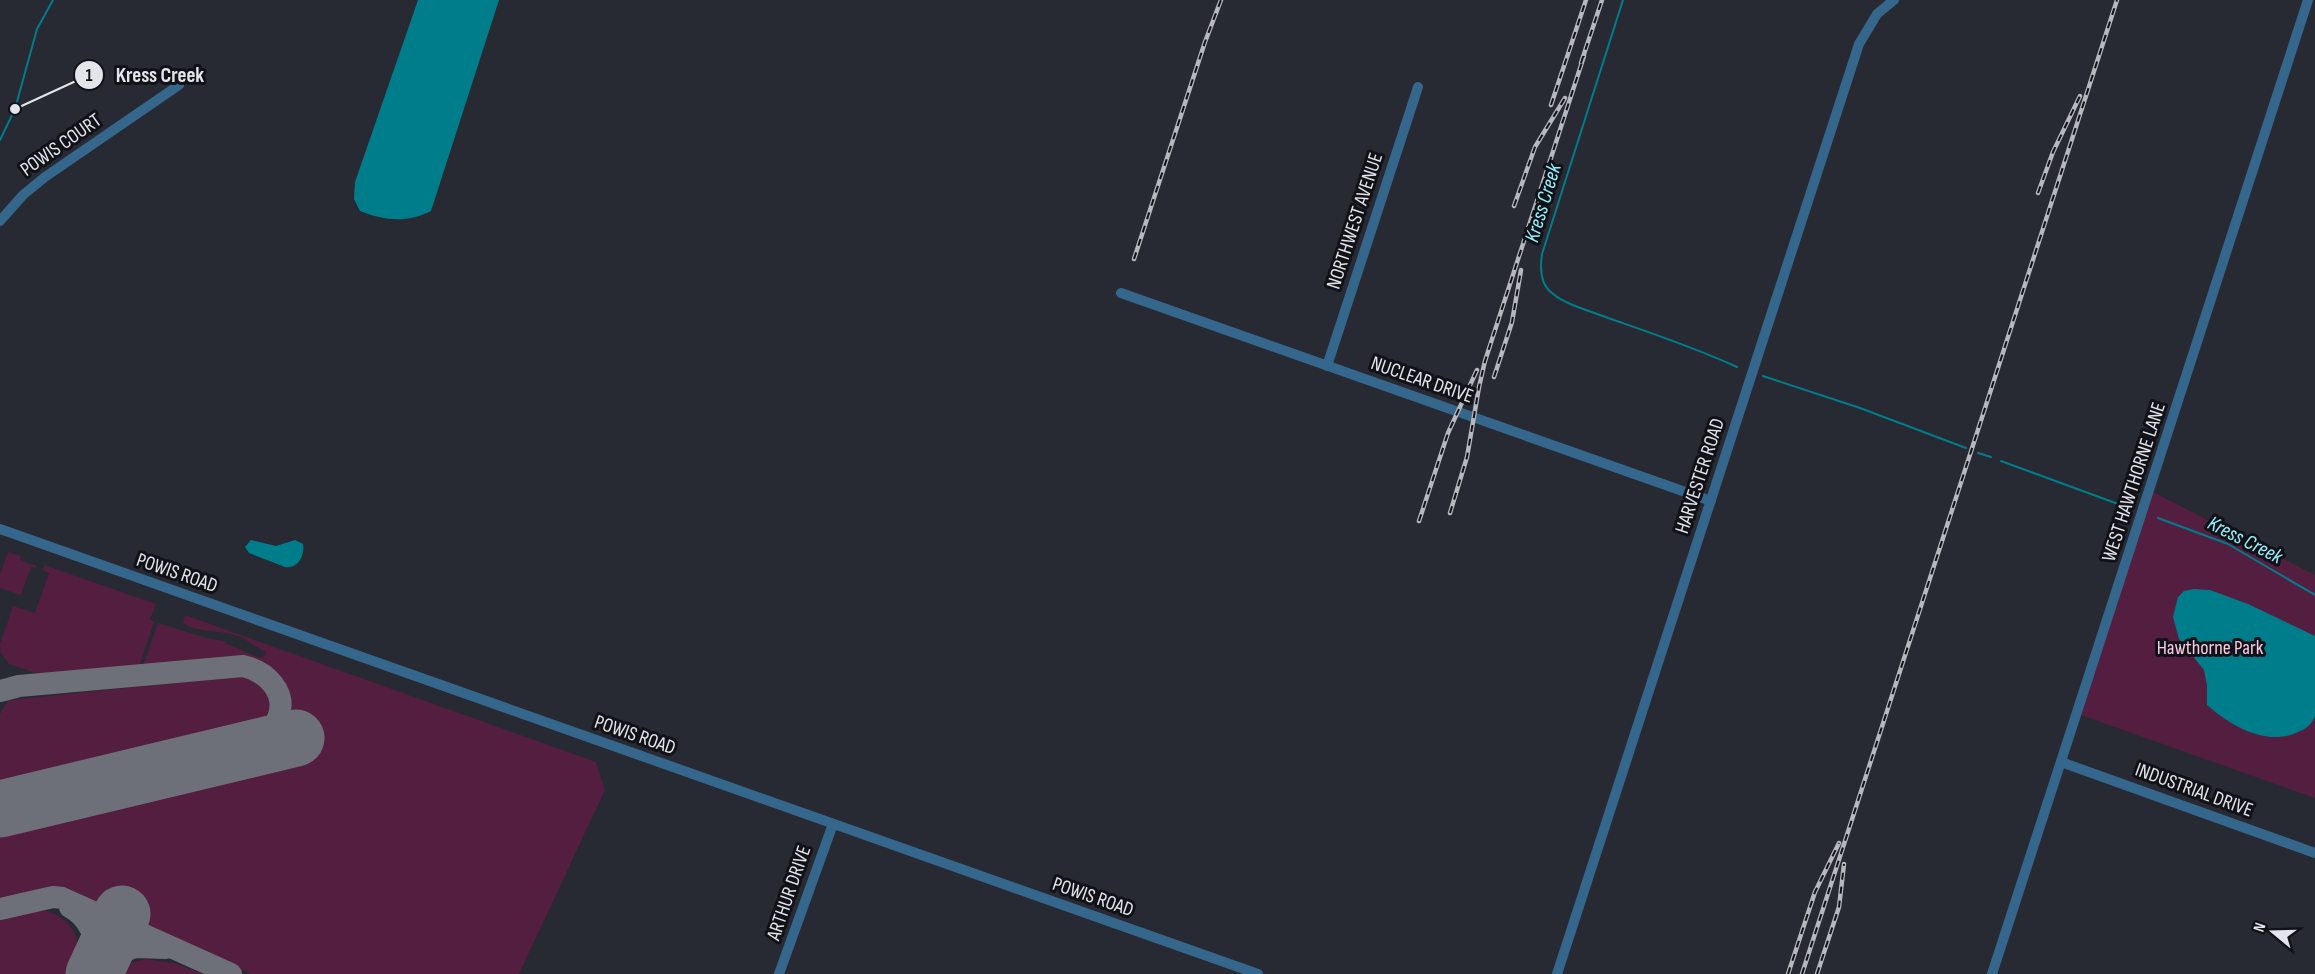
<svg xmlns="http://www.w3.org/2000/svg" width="2315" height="974" viewBox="0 0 2315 974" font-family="'Sofia Sans Condensed',sans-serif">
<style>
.green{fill:#541e41}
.water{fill:#007d8a}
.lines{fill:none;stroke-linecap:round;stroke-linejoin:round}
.stream{stroke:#007d8a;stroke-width:2}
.taxiway{stroke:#6e7079;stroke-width:22}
.runway{stroke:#6e7079;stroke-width:57}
.minor{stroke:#34678b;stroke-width:10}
.rail-casing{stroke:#b6b8bf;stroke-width:4.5}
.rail{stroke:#111217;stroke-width:2;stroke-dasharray:7;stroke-linecap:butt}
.labels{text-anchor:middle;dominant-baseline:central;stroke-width:6;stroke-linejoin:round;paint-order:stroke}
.street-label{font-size:20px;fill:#e3e5eb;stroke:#111217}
.park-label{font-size:20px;fill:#f7cce5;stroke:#111217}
.water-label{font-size:21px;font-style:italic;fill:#95eefb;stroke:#111217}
.leader{fill:none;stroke:#e3e5eb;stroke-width:2}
.callout-dot{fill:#e3e5eb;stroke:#111217;stroke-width:2}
.mark-label{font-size:18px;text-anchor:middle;font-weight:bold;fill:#111}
.callout-label{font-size:21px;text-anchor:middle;font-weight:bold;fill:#e3e5eb;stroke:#111217;stroke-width:6;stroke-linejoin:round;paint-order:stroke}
</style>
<rect width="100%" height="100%" fill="#272933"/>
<!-- green -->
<path class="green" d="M2151 491 2315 575V798L2078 714Z
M8 552 21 556 20 560 37 566 36 568 31 567 21 595 0 588V574Z
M44 565 156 604 150 619 154 622 139 667 42 675 9 664 1 653 0 644 13 606 35 613 49 573 43 570Z
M185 615 596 762 605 790 519 974H251L135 920 138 913 113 900 109 908 73 891 57 887 0 898V828L301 757C297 737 291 698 282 681 276 671 264 663 253 659 231 653 169 664 143 666L158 623 210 639 225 641 227 644 260 658 264 656 266 652C255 647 247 639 235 635 218 630 198 633 183 623Z
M241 676C272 683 282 714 250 730L0 788V714L6 703 10 700Z
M42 910C76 917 82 943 78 974H0V919Z
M145 959 174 963 203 974H116L130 963Z"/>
<!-- water -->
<path class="water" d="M418 0H499L431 211C407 223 385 221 360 211L354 199 355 182Z
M251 540 276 546 295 540 303 544C305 556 298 569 285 567L249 553 245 547Z
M2194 589 2210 590 2248 604 2315 636V717C2310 726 2307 728 2298 732 2267 747 2231 726 2207 705V685L2204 670 2179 639 2173 617 2178 597 2184 591Z"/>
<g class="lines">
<!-- stream -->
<path class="stream" d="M1623 0 1542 254C1540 267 1540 284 1552 293 1565 305 1594 312 1611 319 1654 334 1696 348 1737 367
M0 140 15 109 37 29 53 0
M1763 376 1860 408 1966 448
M1978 453 1991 457
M2001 461 2129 508
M2158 518 2228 544 2315 595"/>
<!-- taxiway -->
<path class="taxiway" d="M0 691 19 686 243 666C266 671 288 692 278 718 274 728 266 737 260 746
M70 907C91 919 95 938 101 960L135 947 166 948
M0 909 53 897 62 898 231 974"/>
<!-- runway -->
<path class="runway" d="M0 809 296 738
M94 974 122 914"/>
<!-- minor -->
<path class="minor" d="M0 221 23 195 45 177 179 85
M1121 293 1711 501
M1327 366 1418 87
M0 529 1258 974
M2061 762 2315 853
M779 974 833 824
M1557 974 1859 44 1877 14 1894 0
M1992 974 2308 0"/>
<!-- rail casing -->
<g class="rail-casing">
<path id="rail" d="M1581 63 1602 0
M1551 105 1586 0
M2038 193 2053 152 2080 96
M1514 206 1535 147 1565 98
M1134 259 1205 42 1221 0
M1494 377 1512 322 1521 270
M1450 513 1467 457 1479 387 1485 361 1584 56
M1419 521 1448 433 1477 370
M1788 974 1815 892 1839 843
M1802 974 2117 0
M1817 974 1839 907 1844 864"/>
</g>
<!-- rail -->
<use href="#rail" class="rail"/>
</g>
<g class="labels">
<!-- street labels -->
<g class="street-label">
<text transform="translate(61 145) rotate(-35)">POWIS COURT</text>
<text transform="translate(1355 221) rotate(-72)">NORTHWEST AVENUE</text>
<text transform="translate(1422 380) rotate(19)">NUCLEAR DRIVE</text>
<text transform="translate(1700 476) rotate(-72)">HARVESTER ROAD</text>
<text transform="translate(2134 482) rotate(-72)">WEST HAWTHORNE LANE</text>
<text transform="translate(177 573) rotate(19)">POWIS ROAD</text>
<text transform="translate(635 735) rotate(19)">POWIS ROAD</text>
<text transform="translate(2194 790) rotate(20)">INDUSTRIAL DRIVE</text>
<text transform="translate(789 893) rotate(-71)">ARTHUR DRIVE</text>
<text transform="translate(1093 897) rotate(19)">POWIS ROAD</text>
</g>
<!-- park labels -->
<g class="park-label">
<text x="2210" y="648">Hawthorne Park</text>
</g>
<!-- water labels -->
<g class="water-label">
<text transform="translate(1543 203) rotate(-73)">Kress Creek</text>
<text transform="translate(2245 540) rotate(27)">Kress Creek</text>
</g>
</g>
<!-- callouts -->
<path class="leader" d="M15 109L89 75"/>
<g class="callout-dot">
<circle cx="15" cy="109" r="6"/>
<circle cx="89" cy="75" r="15"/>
</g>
<g class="mark-label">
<text x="89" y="81">1</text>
</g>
<g class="callout-label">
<text x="160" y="82">Kress Creek</text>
</g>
<!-- north arrow -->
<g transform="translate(2273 932) rotate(289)" stroke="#111217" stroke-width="4.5" paint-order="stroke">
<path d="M0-4.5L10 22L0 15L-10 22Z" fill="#e3e5eb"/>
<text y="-9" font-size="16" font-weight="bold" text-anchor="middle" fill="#e3e5eb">N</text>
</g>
</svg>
